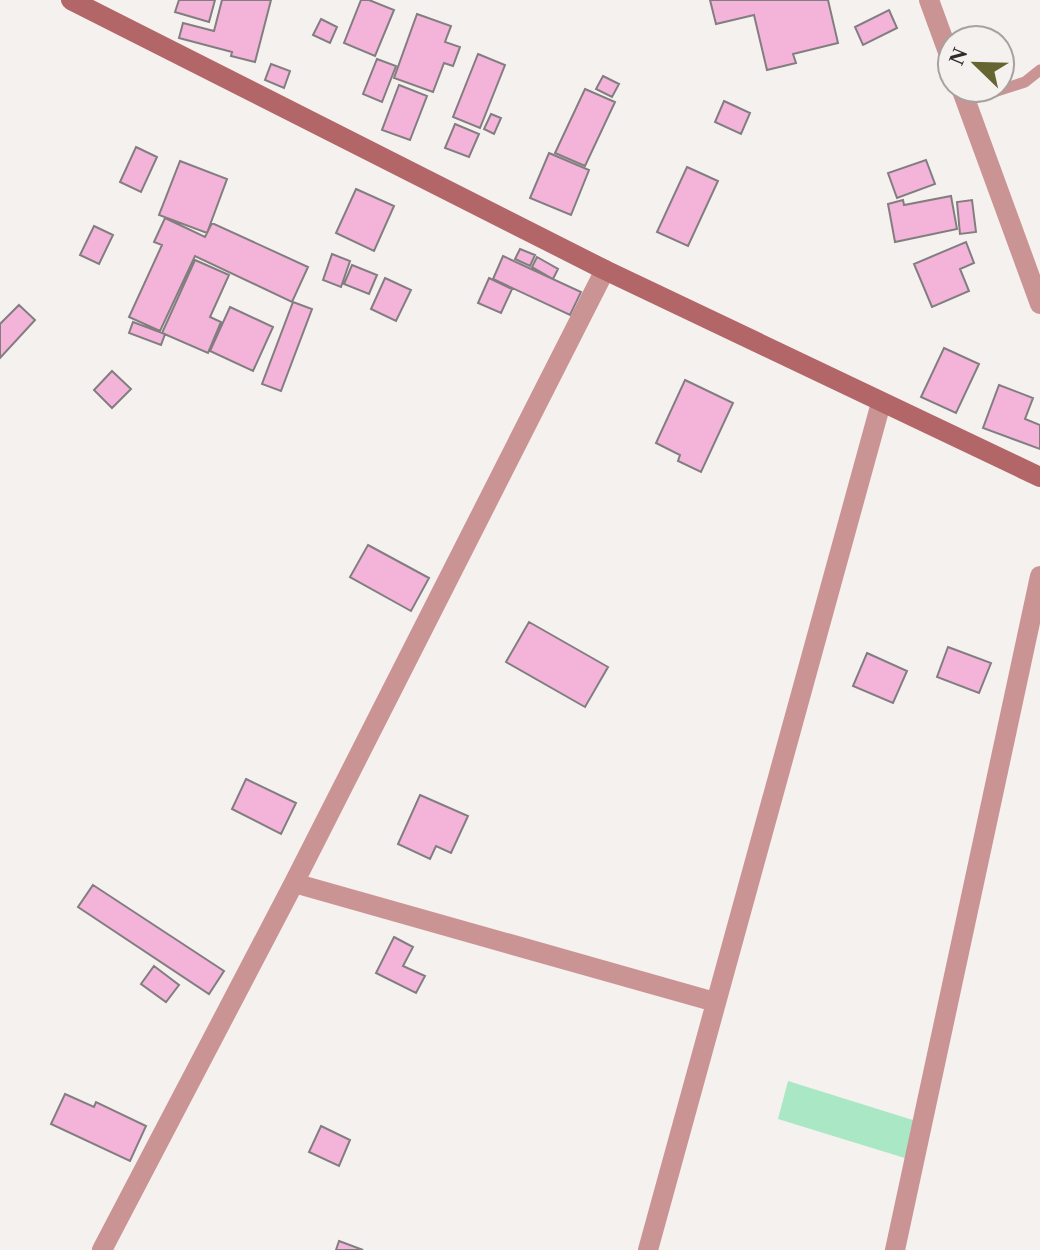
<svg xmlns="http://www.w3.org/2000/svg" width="1040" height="1250" viewBox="0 0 1040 1250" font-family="'Times New Roman',serif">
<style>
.green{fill:#a9e7c5}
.building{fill:#f4b4d9;stroke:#827e80;stroke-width:2}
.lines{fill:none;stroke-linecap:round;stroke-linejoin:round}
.lane{stroke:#cb9494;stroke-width:11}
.street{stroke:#cb9494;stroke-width:20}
.secondary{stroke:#b36667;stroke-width:20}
</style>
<rect width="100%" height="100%" fill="#f5f1ef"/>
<!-- green -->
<path class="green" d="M788 1081 916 1121 908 1159 778 1119Z"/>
<!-- building -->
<path class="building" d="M179 0H215L209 22 175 12Z
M222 0H271L255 62 231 56 232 52 179 38 183 23 214 31Z
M361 0H369L394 10 375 56 344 43Z
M710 0H828L838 43 793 54 796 63 767 70 754 15 716 24Z
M889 10 897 28 863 45 855 27Z
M417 14 451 26 445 42 460 47 453 66 444 63 433 92 394 78Z
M321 19 337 27 330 43 313 35Z
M478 54 505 65 480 128 453 117Z
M377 59 396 66 382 102 363 94Z
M271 64 290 71 284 88 265 80Z
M603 76 619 84 612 97 596 89Z
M399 85 427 96 410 140 382 130Z
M585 89 615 102 585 166 555 153Z
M724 101 750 113 741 134 715 122Z
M491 114 501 118 494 134 484 129Z
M455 124 479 134 469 157 445 148Z
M136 147 157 157 141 192 120 182Z
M549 153 589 170 571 215 530 198Z
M926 160 935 184 897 198 888 173Z
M180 161 227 179 207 233 159 215Z
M687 167 718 181 688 246 657 232Z
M356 189 394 206 374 251 336 233Z
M951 196 957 229 895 242 888 204 903 200 904 205Z
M972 200 976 232 960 234 957 202Z
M165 218 205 237 212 223 308 267 292 302 195 256 160 331 129 317 162 245 154 242Z
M94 226 113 235 99 264 80 255Z
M966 242 974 263 960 269 969 291 932 307 914 264Z
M520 249 535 255 530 266 515 259Z
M332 254 350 261 341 287 323 280Z
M503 256 581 292 570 315 493 279Z
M537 257 558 269 553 279 532 267Z
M195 260 229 275 210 317 221 322 208 353 162 333Z
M352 265 377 275 369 294 344 284Z
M385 278 411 290 396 321 371 309Z
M489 278 512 289 501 313 478 303Z
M293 302 312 309 281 391 262 384Z
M19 305 35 320 0 358V324Z
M230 307 273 327 253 371 210 351Z
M133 322 165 334 161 345 129 333Z
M944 348 979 364 956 413 921 397Z
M112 371 131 389 112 408 94 390Z
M685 380 733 403 701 472 678 461 680 455 656 443Z
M999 385 1033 398 1025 419 1040 425V449L983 428Z
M368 545 429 578 411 611 350 577Z
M529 622 608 667 585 707 506 662Z
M948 647 991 663 979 693 937 677Z
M867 653 907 671 893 703 853 686Z
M246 779 296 803 281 834 232 809Z
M420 795 468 816 451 853 436 846 430 859 398 844Z
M93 885 224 971 209 994 78 907Z
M394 937 413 947 403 966 425 976 416 993 376 973Z
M154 966 179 985 166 1002 141 984Z
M65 1094 94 1107 96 1102 146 1126 130 1161 51 1124Z
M321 1126 350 1140 339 1166 309 1152Z
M339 1241 363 1250H336Z"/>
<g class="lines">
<!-- lane -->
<path class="lane" d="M966 101 1025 82 1040 70"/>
<!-- street -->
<path class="street" d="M929 0 952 63
M961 88 1040 304
M294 883 715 1002
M102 1250 294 883 605 270
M648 1250 881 403
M895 1250 1040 576"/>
<!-- secondary -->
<path class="secondary" d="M71 0 605 270 1040 477"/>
</g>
<!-- north arrow -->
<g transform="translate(976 64) rotate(293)"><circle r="38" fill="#f5f1ef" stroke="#a5a2a0" stroke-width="2"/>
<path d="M0-6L14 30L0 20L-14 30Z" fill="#666430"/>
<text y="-12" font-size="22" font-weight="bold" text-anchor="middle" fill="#2d2b2a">N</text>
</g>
</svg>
